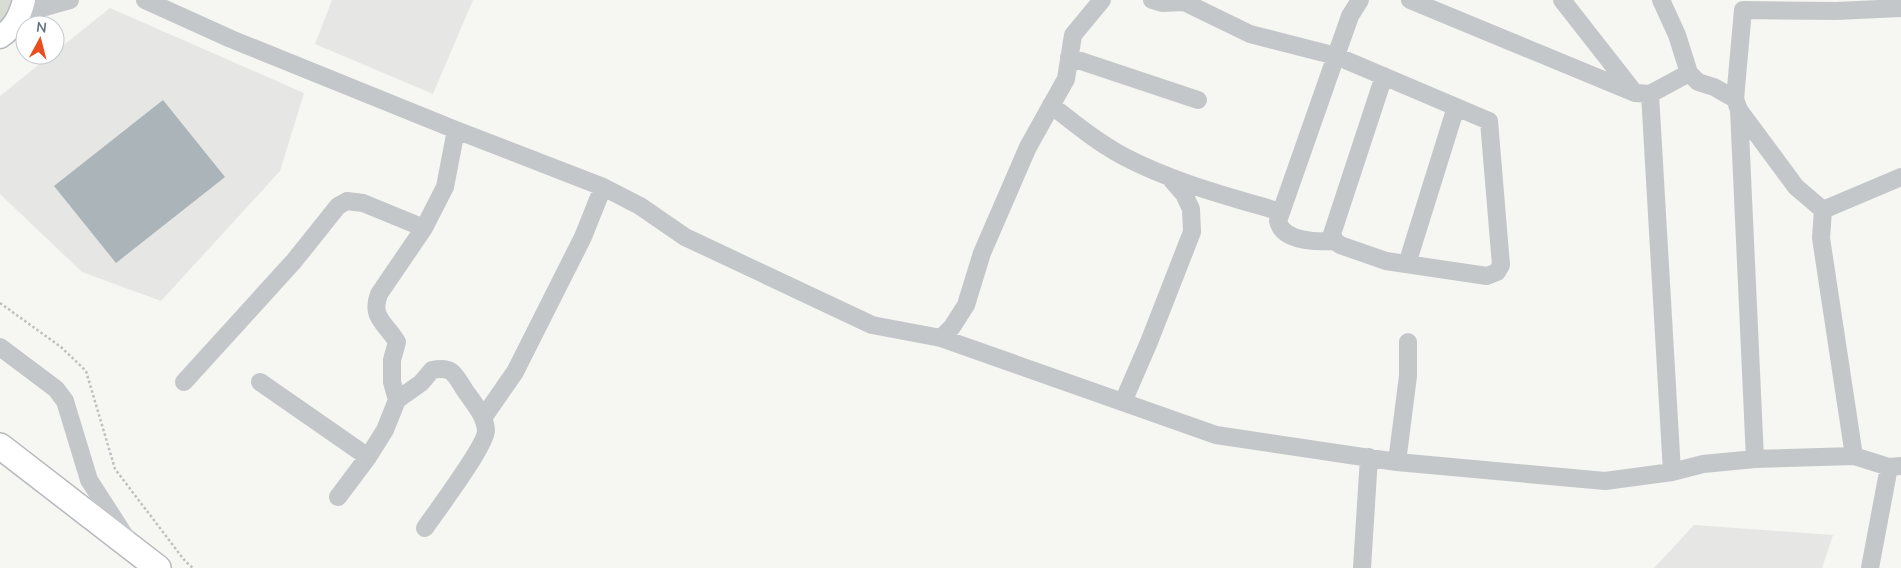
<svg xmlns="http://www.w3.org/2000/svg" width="1901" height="568" viewBox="0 0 1901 568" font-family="'Nunito Sans',sans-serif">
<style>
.built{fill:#e6e7e5;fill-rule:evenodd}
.green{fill:#d7ddd3}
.building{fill:#abb4b9}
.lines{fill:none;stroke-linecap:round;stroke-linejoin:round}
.major-casing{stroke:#b6babe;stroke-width:25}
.highway-casing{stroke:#b6b9bc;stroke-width:28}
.path{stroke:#bdbfc1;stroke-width:2.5;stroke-dasharray:2.5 2.5;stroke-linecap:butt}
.minor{stroke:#c3c7ca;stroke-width:18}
.major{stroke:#fff;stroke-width:22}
.highway{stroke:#fff;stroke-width:25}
</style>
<rect width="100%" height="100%" fill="#f6f6f2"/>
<!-- built -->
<path class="built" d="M332 0H473L433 94 315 44Z
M110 8 304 93 280 171 161 301 82 272 0 194V96L51 55H55V52ZM55 186 169 220 116 262Z
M1694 525 1833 535 1822 568H1654Z"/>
<!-- green -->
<path class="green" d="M0 0H17L0 31Z"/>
<!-- building -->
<path class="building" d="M163 100 225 177 116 263 54 186Z"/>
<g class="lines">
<!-- major casing -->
<g class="major-casing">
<path id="major" d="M0 37C14 28 20 16 24 0"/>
</g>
<!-- highway casing -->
<g class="highway-casing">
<path id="highway" d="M0 446 158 568"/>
</g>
<!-- path -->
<path class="path" d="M0 303 61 347 86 371 115 469 185 561 193 568"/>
<!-- minor -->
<path class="minor" d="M145 0 231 39 456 130 603 187 640 206 685 237 872 325 941 338 1216 435 1397 462 1605 481 1672 472 1703 464 1755 459 1854 456 1889 467 1901 466
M1152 0 1162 3 1184 2 1186 0
M1410 0 1635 93 1650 94 1689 73
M1562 0 1634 92
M1661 0 1677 35 1689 73 1698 82 1714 87 1735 99 1739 110 1755 459
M1184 2 1250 34 1336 56 1489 121 1501 265 1497 272 1487 276 1386 261 1340 245 1335 241 1332 234 1384 76
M20 14 70 0
M1069 57 1198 100
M1650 94 1672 472
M1735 99 1743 10 1836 11 1901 8
M1051 105C1074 123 1097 142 1123 156 1172 182 1227 196 1281 212
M1739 110 1796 187 1823 210 1821 238 1854 456
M1823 210 1901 177
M1335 241C1318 242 1283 242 1278 221L1350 16 1360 0
M1407 264 1456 107
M941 338 952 327 966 305 982 253 1028 147 1066 79 1073 35 1102 0
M0 347 56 389 65 401 89 480 125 536
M184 382 294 261 338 206 347 201 363 203 424 228
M260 382 368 457
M397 400 421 383 432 370C452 366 454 373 464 389 472 401 485 415 486 430 487 444 436 512 425 528
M1123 402 1149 342 1192 232 1191 209 1184 194 1171 179
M483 418 515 372 583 237 603 187
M1397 462 1408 376V342
M338 497 368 457 385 430 397 400 392 382V360L397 342C386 323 370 318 379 294L424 228 445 187 456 130
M1362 568 1369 457
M1870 568 1889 467"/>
<!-- major -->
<use href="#major" class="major"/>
<!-- highway -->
<use href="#highway" class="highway"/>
</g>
<!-- north arrow -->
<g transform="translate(40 40) rotate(7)"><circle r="24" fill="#ffffff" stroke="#c1c8ce"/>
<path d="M0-4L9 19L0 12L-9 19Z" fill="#ea4e1e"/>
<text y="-8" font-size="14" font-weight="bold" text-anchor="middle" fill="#647684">N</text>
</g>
</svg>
